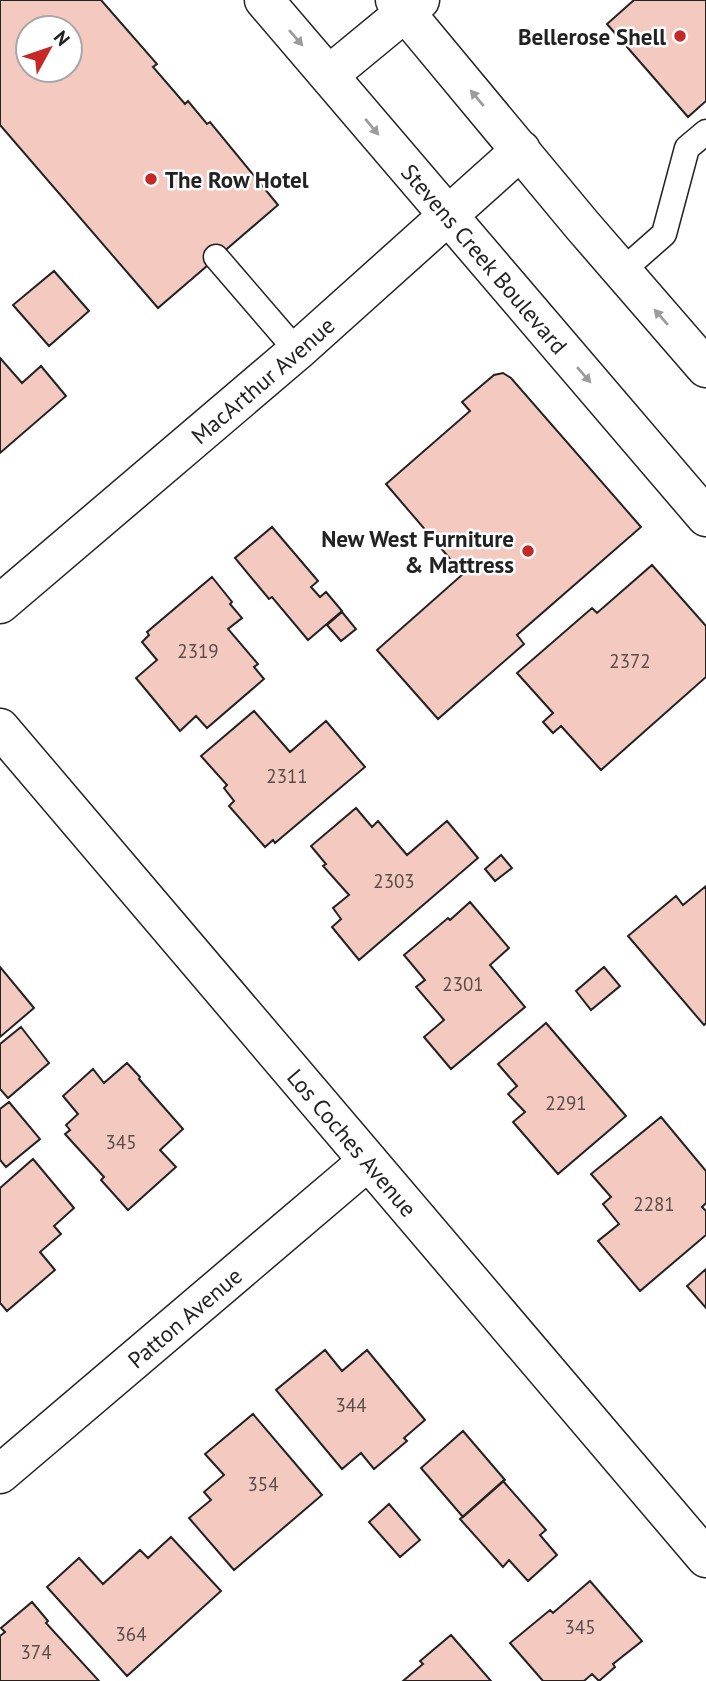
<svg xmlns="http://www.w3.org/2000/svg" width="706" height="1681" viewBox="0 0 706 1681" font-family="'PT Sans',sans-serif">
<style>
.building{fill:#f3c9c0;stroke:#222;stroke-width:2;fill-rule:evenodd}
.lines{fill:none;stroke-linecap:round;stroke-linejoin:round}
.lane-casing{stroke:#222;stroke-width:27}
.street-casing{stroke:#222;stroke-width:41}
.secondary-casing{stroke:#222;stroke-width:41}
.primary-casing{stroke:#222;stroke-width:41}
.lane{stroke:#fff;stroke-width:24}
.street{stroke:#fff;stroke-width:38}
.secondary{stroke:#fff;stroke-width:38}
.primary{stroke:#fff;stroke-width:38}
.oneway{fill:#9c9c9c}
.poi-dot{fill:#c62828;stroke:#fff;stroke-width:2.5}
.labels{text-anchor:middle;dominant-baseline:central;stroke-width:5;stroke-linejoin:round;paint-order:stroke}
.number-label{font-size:19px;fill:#564c4a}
.poi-label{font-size:23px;font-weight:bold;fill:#222;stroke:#fff;text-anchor:end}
.street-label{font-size:23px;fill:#222;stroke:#fff}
</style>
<rect width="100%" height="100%" fill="#fff"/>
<!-- building -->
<path class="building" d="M0 0H101L157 64 153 67 185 104 188 101 207 124 210 122 278 205 158 308 0 125ZM28 28H70V70H28Z
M634 0H706V101L688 117 607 24Z
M54 271 89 311 49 346 13 305Z
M0 358 22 383 41 366 66 396 0 453Z
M503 373 511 378 641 527 517 635 524 644 438 719 377 650 463 574 386 484 470 411 462 402 494 375Z
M272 527 318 581 311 587 320 597 326 592 342 611 308 640 272 597 269 599 235 558Z
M652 565 706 626V677L601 770 561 726 553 733 543 722 553 713 517 673 592 608 597 613Z
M212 577 232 602 230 604 242 618 228 629 258 664 254 667 264 679 207 728 196 716 180 731 136 678 157 660 142 642 149 635 147 632Z
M342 612 356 629 341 641 327 625Z
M254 711 290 752 326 721 365 767 275 843 273 840 265 847 229 806 234 801 224 788 227 785 201 756Z
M356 808 372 827 378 821 407 855 447 821 478 858 359 960 332 927 341 919 333 908 349 895 323 866 326 864 311 846Z
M501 855 512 868 495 881 485 869Z
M706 886V1023L704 1025 628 936 676 896 683 905Z
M470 902 509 948 490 965 525 1007 451 1069 424 1037 444 1020 416 987 425 980 404 955 448 918 450 920Z
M0 967 34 1008 0 1037Z
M604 967 620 986 591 1010 576 991Z
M546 1023 626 1116 558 1174 513 1122 525 1112 508 1094 517 1086 498 1064Z
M21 1027 49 1063 8 1098 0 1089V1044Z
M127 1063 140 1077 139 1079 183 1129 160 1150 176 1167 128 1210 101 1180 104 1177 65 1134 70 1130 66 1125 78 1114 63 1096 93 1069 104 1083Z
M9 1102 40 1139 6 1167 0 1160V1109Z
M661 1117 706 1171V1203L702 1207 706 1211V1235L640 1291 598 1241 619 1224 603 1204 611 1197 591 1174Z
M33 1159 74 1208 54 1226 61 1234 40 1252 55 1270 7 1311 0 1303V1188Z
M706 1269V1308L687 1286Z
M325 1350 342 1371 367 1350 425 1420 404 1438 407 1441 374 1469 361 1453 342 1469 276 1390Z
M253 1414 322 1495 234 1570 189 1518 211 1500 204 1492 224 1475 205 1454Z
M463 1431 505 1480 463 1517 421 1468Z
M503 1481 546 1530 540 1535 557 1555 528 1581 509 1560 503 1567 460 1519Z
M389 1504 420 1540 400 1557 369 1522Z
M171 1537 221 1591 127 1676 47 1587 79 1558 103 1584 140 1550 148 1558Z
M590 1581 642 1641 613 1664 615 1667 599 1681 592 1674 584 1681H543L510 1643 550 1610 553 1613Z
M32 1602 48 1621 46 1623 99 1681H0V1636L5 1632 1 1628Z
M451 1635 491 1681H403L423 1664 420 1661Z"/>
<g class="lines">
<!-- lane casing -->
<g class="lane-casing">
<path id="lane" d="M216 257 297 351
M622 271 664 234 687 148 706 132"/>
</g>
<!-- street casing -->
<g class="street-casing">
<g id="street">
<path id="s1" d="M0 728 706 1558"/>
<path id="s2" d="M0 1474 368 1161"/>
</g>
</g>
<!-- secondary casing -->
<g class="secondary-casing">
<g id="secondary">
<path d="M329 75 420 0"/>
<path id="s3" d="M0 604 297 351 521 150"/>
</g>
</g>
<!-- primary casing -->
<g class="primary-casing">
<g id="primary">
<path id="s4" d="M264 0 706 517"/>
<path d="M395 0 582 225 706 368"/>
</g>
</g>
<!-- lane -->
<use href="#lane" class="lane"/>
<!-- street -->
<use href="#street" class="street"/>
<!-- secondary -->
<use href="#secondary" class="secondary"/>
<!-- primary -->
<use href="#primary" class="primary"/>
</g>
<!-- one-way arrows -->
<defs><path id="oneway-solid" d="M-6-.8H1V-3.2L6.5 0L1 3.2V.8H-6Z" transform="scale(1.75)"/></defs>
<g class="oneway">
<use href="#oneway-solid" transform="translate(296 38) rotate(49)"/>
<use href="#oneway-solid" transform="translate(477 98) rotate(-130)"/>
<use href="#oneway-solid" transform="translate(372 127) rotate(50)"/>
<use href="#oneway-solid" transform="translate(661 317) rotate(-131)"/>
<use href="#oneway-solid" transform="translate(584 375) rotate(49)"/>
</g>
<!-- markers -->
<g class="poi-dot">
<circle cx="680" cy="36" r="7"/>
<circle cx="151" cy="179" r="7"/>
<circle cx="528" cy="551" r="7"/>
</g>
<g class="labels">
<!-- number labels -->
<g class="number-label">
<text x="198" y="651">2319</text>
<text x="630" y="661">2372</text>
<text x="287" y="776">2311</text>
<text x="394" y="881">2303</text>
<text x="463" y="984">2301</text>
<text x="566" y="1103">2291</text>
<text x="121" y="1142">345</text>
<text x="654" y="1204">2281</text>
<text x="351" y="1405">344</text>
<text x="263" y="1484">354</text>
<text x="580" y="1627">345</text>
<text x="131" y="1634">364</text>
<text x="36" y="1652">374</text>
</g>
<!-- poi labels -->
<g class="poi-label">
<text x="666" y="36">Bellerose Shell</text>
<text x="165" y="179" text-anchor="start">The Row Hotel</text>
<text x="514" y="538">New West Furniture<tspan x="514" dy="26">&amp; Mattress</tspan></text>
</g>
<!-- street labels -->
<g class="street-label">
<text stroke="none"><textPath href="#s4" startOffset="340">Stevens Creek Boulevard</textPath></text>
<text stroke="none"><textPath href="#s3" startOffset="345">MacArthur Avenue</textPath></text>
<text stroke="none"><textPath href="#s1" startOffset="544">Los Coches Avenue</textPath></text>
<text stroke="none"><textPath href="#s2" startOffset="242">Patton Avenue</textPath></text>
</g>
</g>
<!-- north arrow -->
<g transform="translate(49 49) rotate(50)"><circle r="33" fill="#ffffff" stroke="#a7a7a7" stroke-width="2"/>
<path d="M0-5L12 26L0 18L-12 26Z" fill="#c62828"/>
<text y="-10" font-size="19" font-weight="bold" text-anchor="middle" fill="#222222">N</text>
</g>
</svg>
